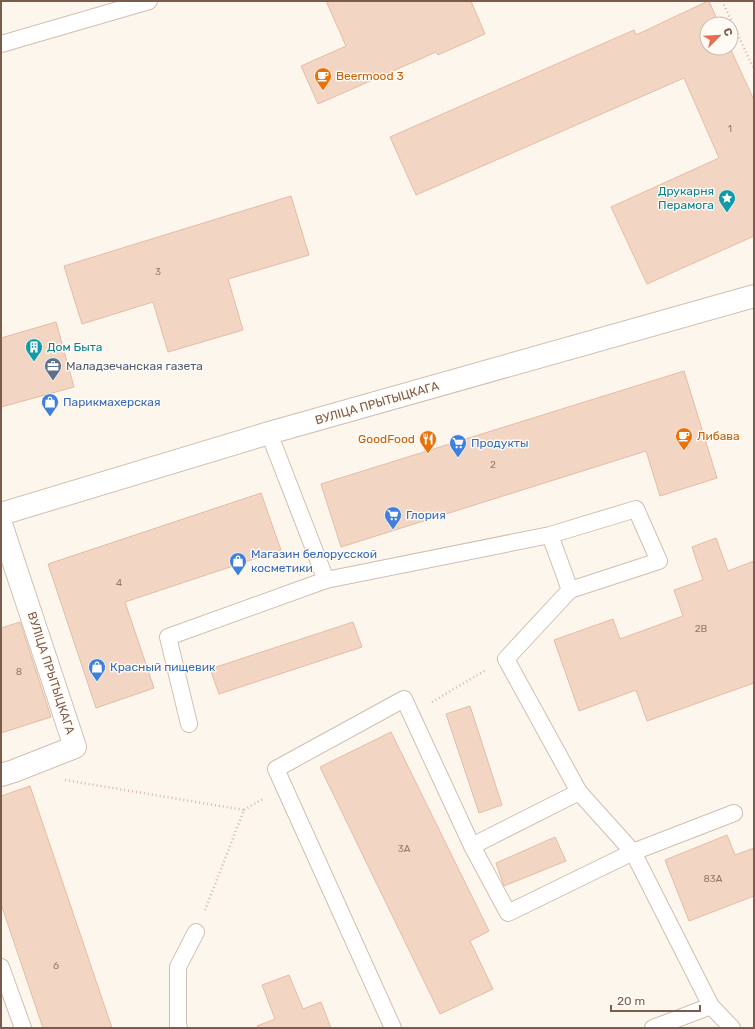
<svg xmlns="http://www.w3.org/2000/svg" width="755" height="1029" viewBox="0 0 755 1029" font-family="Rubik,sans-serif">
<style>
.building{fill:#f3d5c3;stroke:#e6bba3}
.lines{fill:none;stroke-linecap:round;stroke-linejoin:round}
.service-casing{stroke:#d1beb0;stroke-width:18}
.pedestrian-casing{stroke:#d1beb0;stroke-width:24}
.minor-casing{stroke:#d1beb0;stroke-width:24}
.path{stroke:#d9b8a5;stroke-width:2.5;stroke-dasharray:1 3;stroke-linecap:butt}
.service{stroke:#fff;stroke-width:16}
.pedestrian{stroke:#fff;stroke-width:22}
.minor{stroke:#fff;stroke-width:22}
.labels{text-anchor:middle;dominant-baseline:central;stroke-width:3;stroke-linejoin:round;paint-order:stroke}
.number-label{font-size:10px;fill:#987a6a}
.food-label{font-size:12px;fill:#c56008;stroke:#fffaf3;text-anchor:start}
.culture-label{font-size:12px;fill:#0d838f;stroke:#fffaf3;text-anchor:end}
.service-label{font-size:12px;fill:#4e5e75;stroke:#fffaf3;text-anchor:start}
.shop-label{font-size:12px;fill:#366cbe;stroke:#fffaf3;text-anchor:start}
.street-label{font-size:12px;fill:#7a5c4d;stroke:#fffaf3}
</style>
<rect width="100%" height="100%" fill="#fdf6ec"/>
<!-- building -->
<path class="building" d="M326 1H471L485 34 438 55 436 52 318 104 301 66 346 46Z
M708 1H709L719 24H707V48H730L754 100V236L647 284 611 207 719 158 684 78 416 195 390 137 634 30 636 35Z
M291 196 309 255 228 279 243 330 168 352 153 302 82 324 64 266Z
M56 322 74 387 1 407V338Z
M684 371 717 478 660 496 646 451 341 547 321 484Z
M261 493 281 550 125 602 154 688 96 708 48 564Z
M716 538 728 571 754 561V683L647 721 636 690 579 711 554 640 613 619 620 639 683 616 674 590 703 580 692 547Z
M20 622 51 717 1 733V628Z
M353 622 362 647 219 694 210 669Z
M470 706 502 805 479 813 446 714Z
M391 732 489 931 470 941 493 989 440 1014 320 767Z
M30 786 112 1028H43L1 904V796Z
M727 835 735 855 754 848V896L689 921 665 860Z
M555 837 566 861 504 886 496 863Z
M289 975 303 1009 321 1002 331 1028H258L257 1026 275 1019 262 985Z"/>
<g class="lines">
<!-- service casing -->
<g class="service-casing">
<path id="service" d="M1 44 149 1
M269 433 326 580
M189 724 168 637 326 580 550 535 570 590 659 561 636 509 550 535
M472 846 579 792
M1 967 23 1028
M711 1006 633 852 734 813
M179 1028 178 1025V967L196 932
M393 1028 276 769 404 699 472 846 508 913 633 852 579 792 506 659 570 590
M653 1028 711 1006 732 1028"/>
</g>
<!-- pedestrian casing -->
<g class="pedestrian-casing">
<path id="pedestrian" d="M1 514 269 433 754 296"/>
</g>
<!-- minor casing -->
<g class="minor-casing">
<path id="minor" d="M1 524 75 747 14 771 1 775"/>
</g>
<!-- path -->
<path class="path" d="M722 1 754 69
M432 702 486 670
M65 780 244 810 205 910
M244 810 263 799"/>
<!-- service -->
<use href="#service" class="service"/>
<!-- pedestrian -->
<use href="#pedestrian" class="pedestrian"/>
<!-- minor -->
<use href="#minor" class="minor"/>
</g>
<!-- icons -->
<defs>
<g id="cafe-pin" transform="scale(0.9)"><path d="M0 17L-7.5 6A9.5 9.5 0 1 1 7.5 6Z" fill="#e8710a" stroke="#fffaf3"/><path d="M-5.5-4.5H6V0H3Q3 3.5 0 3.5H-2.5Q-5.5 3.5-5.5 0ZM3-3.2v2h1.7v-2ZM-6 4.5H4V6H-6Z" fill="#fff"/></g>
<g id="sight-pin" transform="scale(0.9)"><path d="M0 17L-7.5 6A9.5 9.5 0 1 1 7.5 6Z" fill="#0f9aa8" stroke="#fffaf3"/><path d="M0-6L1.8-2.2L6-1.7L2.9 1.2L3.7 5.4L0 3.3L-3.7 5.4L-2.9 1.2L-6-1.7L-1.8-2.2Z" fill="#fff"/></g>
<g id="building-pin" transform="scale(0.9)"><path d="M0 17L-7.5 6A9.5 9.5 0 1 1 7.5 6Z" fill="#0f9aa8" stroke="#fffaf3"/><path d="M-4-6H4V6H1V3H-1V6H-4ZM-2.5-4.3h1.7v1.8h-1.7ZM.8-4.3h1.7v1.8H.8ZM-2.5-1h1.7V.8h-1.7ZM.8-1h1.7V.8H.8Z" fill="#fff"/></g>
<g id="office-pin" transform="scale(0.9)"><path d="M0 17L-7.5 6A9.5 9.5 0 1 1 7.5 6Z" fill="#5c6f8a" stroke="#fffaf3"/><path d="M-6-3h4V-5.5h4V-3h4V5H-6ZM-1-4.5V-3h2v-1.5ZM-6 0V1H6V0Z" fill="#fff"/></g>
<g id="shop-pin" transform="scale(0.9)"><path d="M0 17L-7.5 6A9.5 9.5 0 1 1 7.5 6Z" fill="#3f7fe0" stroke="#fffaf3"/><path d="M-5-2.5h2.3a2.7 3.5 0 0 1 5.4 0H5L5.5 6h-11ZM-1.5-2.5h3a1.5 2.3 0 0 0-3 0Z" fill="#fff"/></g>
<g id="restaurant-pin" transform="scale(0.9)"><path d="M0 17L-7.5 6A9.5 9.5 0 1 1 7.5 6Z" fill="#e8710a" stroke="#fffaf3"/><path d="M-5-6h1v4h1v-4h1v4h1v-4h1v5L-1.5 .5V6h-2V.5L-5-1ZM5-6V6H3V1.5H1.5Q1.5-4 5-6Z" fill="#fff"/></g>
<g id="supermarket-pin" transform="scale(0.9)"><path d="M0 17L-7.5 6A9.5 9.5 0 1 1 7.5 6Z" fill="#3f7fe0" stroke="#fffaf3"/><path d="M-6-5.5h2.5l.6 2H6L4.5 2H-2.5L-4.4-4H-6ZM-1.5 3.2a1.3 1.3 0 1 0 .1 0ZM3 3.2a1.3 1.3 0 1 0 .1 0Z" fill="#fff"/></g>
</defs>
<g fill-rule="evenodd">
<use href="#cafe-pin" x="323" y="76"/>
<use href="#sight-pin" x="727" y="198"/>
<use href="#building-pin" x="34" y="347"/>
<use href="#office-pin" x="53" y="366"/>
<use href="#shop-pin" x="50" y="402"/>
<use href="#cafe-pin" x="684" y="436"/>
<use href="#restaurant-pin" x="428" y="439"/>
<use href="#supermarket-pin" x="458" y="443"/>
<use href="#supermarket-pin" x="393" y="515"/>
<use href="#shop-pin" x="238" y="561"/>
<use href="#shop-pin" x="97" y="667"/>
</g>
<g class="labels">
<!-- number labels -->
<g class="number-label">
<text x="730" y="129">1</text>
<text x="158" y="272">3</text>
<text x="493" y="465">2</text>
<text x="119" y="583">4</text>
<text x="701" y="629">2B</text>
<text x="19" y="672">8</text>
<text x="404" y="849">3А</text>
<text x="713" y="879">83А</text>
<text x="56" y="966">6</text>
</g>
<!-- food labels -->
<g class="food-label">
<text x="336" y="76">Beermood 3</text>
<text x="697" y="436">Либава</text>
<text x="415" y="439" text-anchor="end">GoodFood</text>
</g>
<!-- culture labels -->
<g class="culture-label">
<text x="714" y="191">Друкарня<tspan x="714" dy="14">Перамога</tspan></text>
<text x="47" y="347" text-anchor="start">Дом Быта</text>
</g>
<!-- service labels -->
<g class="service-label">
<text x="66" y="366">Маладзечанская газета</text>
</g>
<!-- shop labels -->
<g class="shop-label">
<text x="63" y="402">Парикмахерская</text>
<text x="471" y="443">Продукты</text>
<text x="406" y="515">Глория</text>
<text x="251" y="554">Магазин белорусской<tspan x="251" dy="14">косметики</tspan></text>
<text x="110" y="667">Красный пищевик</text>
</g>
<!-- street labels -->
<g class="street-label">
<text transform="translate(377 403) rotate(-16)">ВУЛІЦА ПРЫТЫЦКАГА</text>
<text transform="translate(51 673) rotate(72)">ВУЛІЦА ПРЫТЫЦКАГА</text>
</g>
</g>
<!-- border -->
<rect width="755" height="1029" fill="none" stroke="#7a5c4d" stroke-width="4"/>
<!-- north arrow -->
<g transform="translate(719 36) rotate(66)"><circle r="19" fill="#fffaf3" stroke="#cabbb1"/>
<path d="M0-3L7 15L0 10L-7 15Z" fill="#e76f51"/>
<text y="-6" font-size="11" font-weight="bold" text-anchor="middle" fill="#7a5c4d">С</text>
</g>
<!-- scale -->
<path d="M611 1005v6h89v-6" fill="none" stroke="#7a5c4d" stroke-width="2"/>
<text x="617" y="1005" font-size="12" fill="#7a5c4d" stroke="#fffaf3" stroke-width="3" paint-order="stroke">20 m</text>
</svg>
